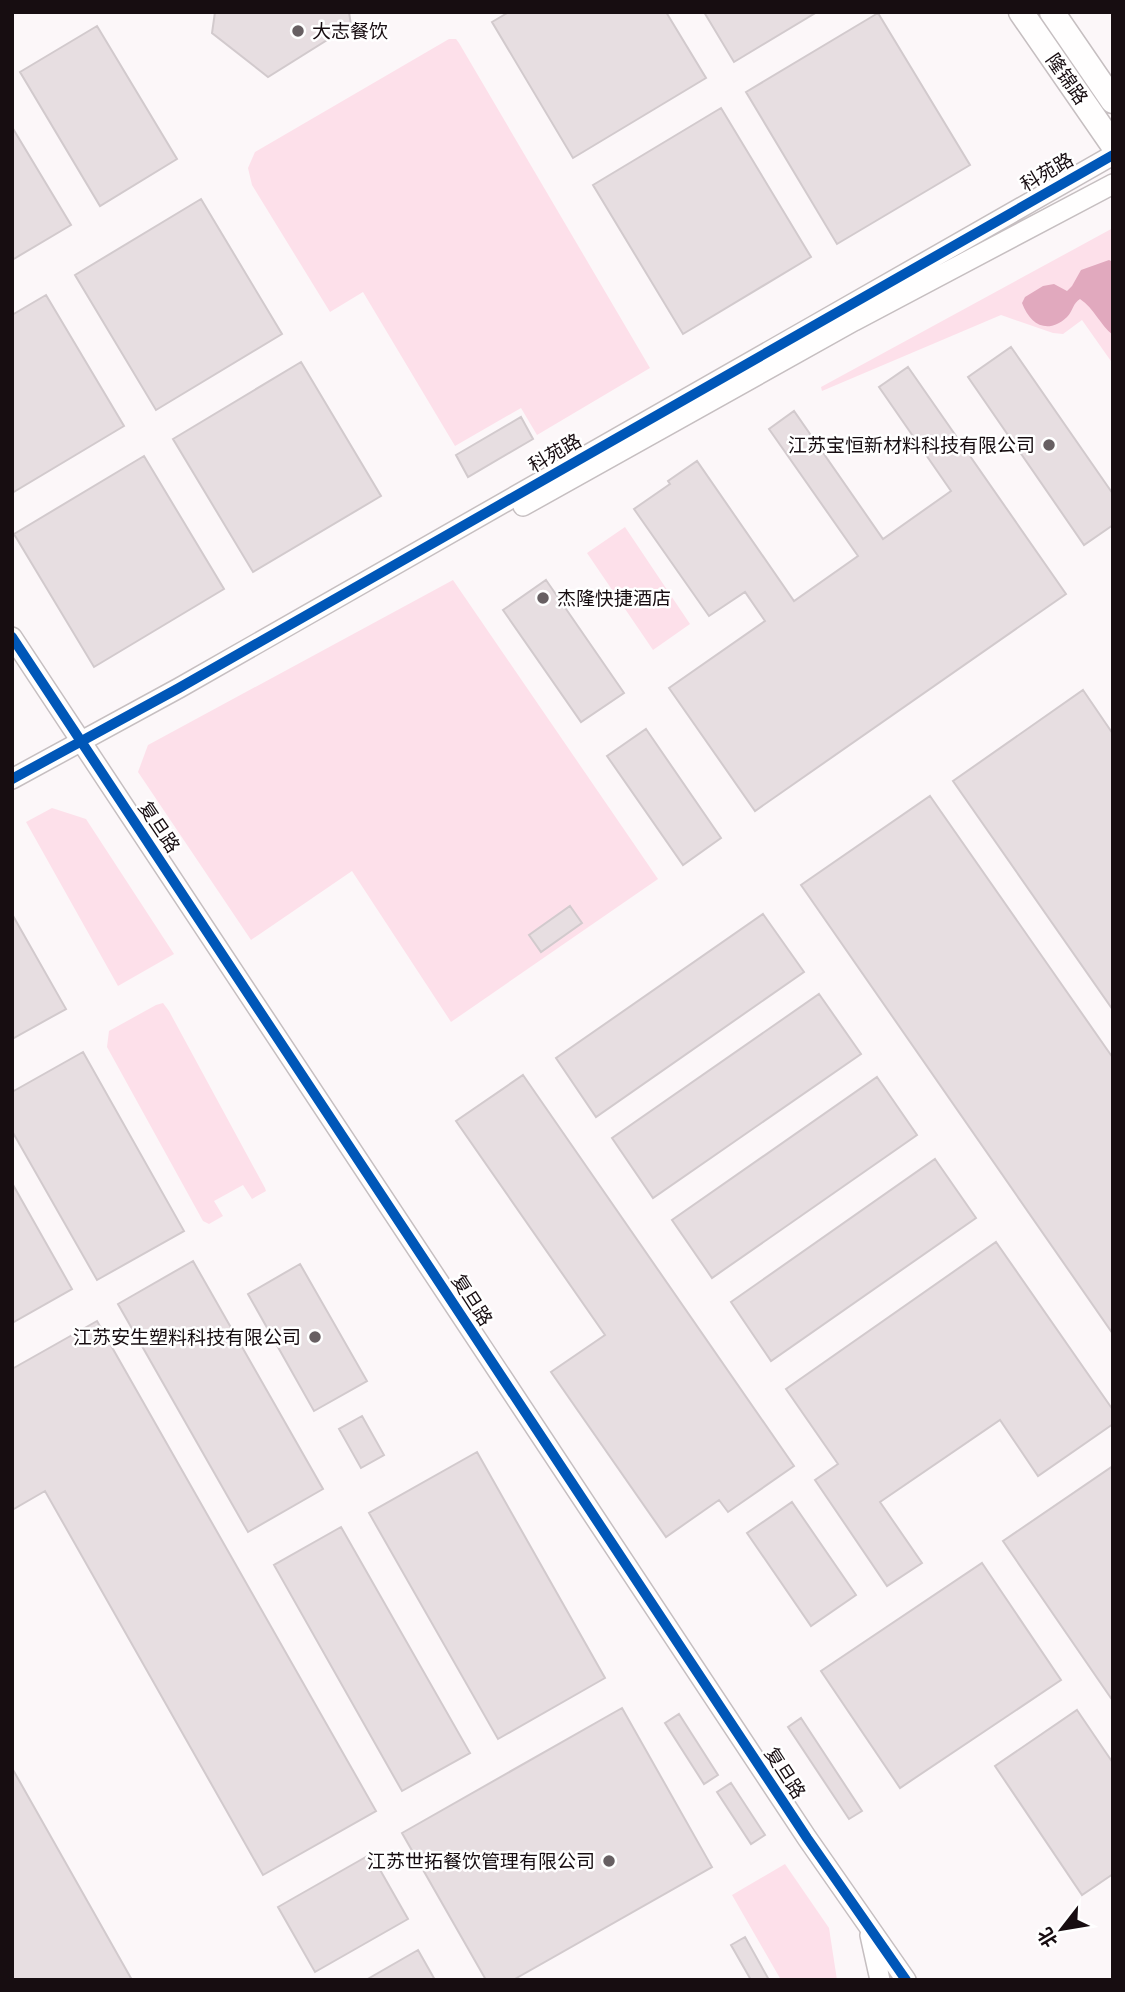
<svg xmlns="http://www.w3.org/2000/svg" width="1125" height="1992" viewBox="0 0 1125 1992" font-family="Inter,'Noto Sans SC',sans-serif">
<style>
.green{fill:#fde0ea}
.water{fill:#e1a9be}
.building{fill:#e7dee1;stroke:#d2cacd;stroke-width:2}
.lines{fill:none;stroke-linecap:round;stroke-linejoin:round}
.minor-casing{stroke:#c6bfc1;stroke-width:22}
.major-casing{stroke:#c6bfc1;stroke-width:27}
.minor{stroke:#fffefe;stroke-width:19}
.major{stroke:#fffefe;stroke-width:24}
.cycleway-casing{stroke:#fff;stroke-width:15}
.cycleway{stroke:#0057b8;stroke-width:10}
.poi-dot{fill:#675f62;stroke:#fff;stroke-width:2.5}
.labels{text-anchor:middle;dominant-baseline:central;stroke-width:5;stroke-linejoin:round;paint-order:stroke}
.poi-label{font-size:19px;fill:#170d11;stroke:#fff;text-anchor:end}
.street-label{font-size:19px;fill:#170d11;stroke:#fff}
</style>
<rect width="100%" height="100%" fill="#fcf7f9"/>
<!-- green -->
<path class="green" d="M449 39H456L459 43 650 368 537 435 521 408 455 446 363 292 330 312 252 185 248 168 255 152Z
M1113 228V364L1082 320 1063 334 1053 333 1001 315 822 391 821 387Z
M625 527 690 624 653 650 587 553Z
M453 580 658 879 451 1022 352 871 251 940 138 772 148 745Z
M52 808 86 819 174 954 118 986 26 822Z
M163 1003 169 1011 265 1188 266 1191 252 1199 243 1185 214 1201 223 1216 209 1224 203 1221 107 1047 109 1031 156 1005Z
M785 1864 829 1928 837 1980H781L732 1895Z"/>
<!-- water -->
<path class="water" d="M1109 260 1113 262V335C1100 325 1094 308 1080 299 1073 303 1073 311 1067 317 1048 335 1030 325 1022 303L1025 297 1043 286 1054 284 1067 291 1072 286 1081 270Z"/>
<!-- building -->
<path class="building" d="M215 12H349L351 25 268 77 212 33Z
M509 12H666L706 78 573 158 492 22Z
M704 12H817L734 62Z
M878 13 970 165 837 244 746 92Z
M97 26 177 159 100 206 20 72Z
M721 108 811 257 683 334 593 185Z
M12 127 71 225 12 260Z
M201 199 282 334 156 410 75 275Z
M46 295 124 426 12 493V315Z
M1011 347 1113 494V525L1084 545 968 377Z
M301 362 381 496 253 572 173 439Z
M908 367 1066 594 755 811 669 688 765 621 745 592 709 616 634 509 670 484 668 481 697 461 794 601 858 556 769 429 794 411 883 539 951 491 879 387Z
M521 417 533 439 468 477 456 455Z
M144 456 224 589 94 667 14 534Z
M546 580 624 693 581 722 503 610Z
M1083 690 1113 734V1010L953 781Z
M646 729 721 838 683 865 607 756Z
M930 796 1113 1058V1334L801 885Z
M570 906 582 923 541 952 529 935Z
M12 914 66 1009 12 1039Z
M763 914 804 972 596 1117 556 1058Z
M819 994 861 1054 653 1198 612 1138Z
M83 1052 184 1231 97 1280 12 1131V1092Z
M523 1075 794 1466 728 1512 719 1500 666 1537 551 1372 605 1335 456 1121Z
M877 1077 917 1135 712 1278 672 1220Z
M935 1159 976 1218 771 1361 731 1302Z
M12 1183 72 1289 12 1323Z
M996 1242 1113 1410V1424L1038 1476 1000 1420 880 1502 922 1563 887 1586 815 1480 838 1464 786 1389Z
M193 1261 323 1489 248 1532 118 1304Z
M300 1264 367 1381 314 1411 248 1294Z
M97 1321 376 1811 263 1875 45 1491 12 1510V1369Z
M362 1416 384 1455 361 1468 339 1429Z
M477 1452 605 1678 498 1739 369 1513Z
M1113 1466V1701L1003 1541Z
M792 1502 856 1595 811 1626 747 1533Z
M341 1527 470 1753 402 1791 274 1565Z
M982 1563 1061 1680 900 1788 821 1671Z
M622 1708 712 1867 513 1980H486L402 1833Z
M1077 1710 1113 1763V1874L1082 1895 995 1766Z
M679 1714 718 1775 704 1784 665 1723Z
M801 1718 862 1811 849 1819 788 1727Z
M12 1768 132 1980H12Z
M731 1783 765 1835 751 1844 717 1792Z
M371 1854 408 1919 315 1972 278 1907Z
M745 1937 769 1980H751L731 1945Z
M418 1950 435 1980H366Z"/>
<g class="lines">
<!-- minor casing -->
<g class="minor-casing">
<path id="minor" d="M523 506 854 321 1113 184
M12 637 807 1838 906 1980
M12 779 179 688 1113 155
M870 1935 880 1980"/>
</g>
<!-- major casing -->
<g class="major-casing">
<path id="major" d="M1021 12 1113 145
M1052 12 1113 101"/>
</g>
<!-- minor -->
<use href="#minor" class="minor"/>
<!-- major -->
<use href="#major" class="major"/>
<!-- cycleway casing -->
<g class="cycleway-casing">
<path id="cycleway" d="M12 637 807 1838 906 1980
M12 779 179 688 1113 155"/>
</g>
<!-- cycleway -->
<use href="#cycleway" class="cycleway"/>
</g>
<!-- markers -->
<g class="poi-dot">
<circle cx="298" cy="31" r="7"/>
<circle cx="1049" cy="445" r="7"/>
<circle cx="543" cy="598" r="7"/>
<circle cx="315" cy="1337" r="7"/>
<circle cx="609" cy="1861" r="7"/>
</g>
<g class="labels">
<!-- poi labels -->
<g class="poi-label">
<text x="312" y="31" text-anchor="start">大志餐饮</text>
<text x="1035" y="445">江苏宝恒新材料科技有限公司</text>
<text x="557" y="598" text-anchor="start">杰隆快捷酒店</text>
<text x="301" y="1337">江苏安生塑料科技有限公司</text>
<text x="595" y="1861">江苏世拓餐饮管理有限公司</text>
</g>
<!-- street labels -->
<g class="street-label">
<text transform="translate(1067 79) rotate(55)">隆锦路</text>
<text transform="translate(1047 172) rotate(-30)">科苑路</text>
<text transform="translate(555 453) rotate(-30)">科苑路</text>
<text transform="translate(159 827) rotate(56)">复旦路</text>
<text transform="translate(472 1300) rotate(57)">复旦路</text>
<text transform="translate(785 1773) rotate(57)">复旦路</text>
</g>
</g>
<!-- border -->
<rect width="1125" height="1992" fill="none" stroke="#170d11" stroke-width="28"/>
<!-- north arrow -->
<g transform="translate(1062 1929) rotate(239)" stroke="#ffffff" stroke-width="5" paint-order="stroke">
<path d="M0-5L12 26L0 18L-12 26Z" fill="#170d11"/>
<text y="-10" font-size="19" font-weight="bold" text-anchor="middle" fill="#170d11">北</text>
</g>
</svg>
